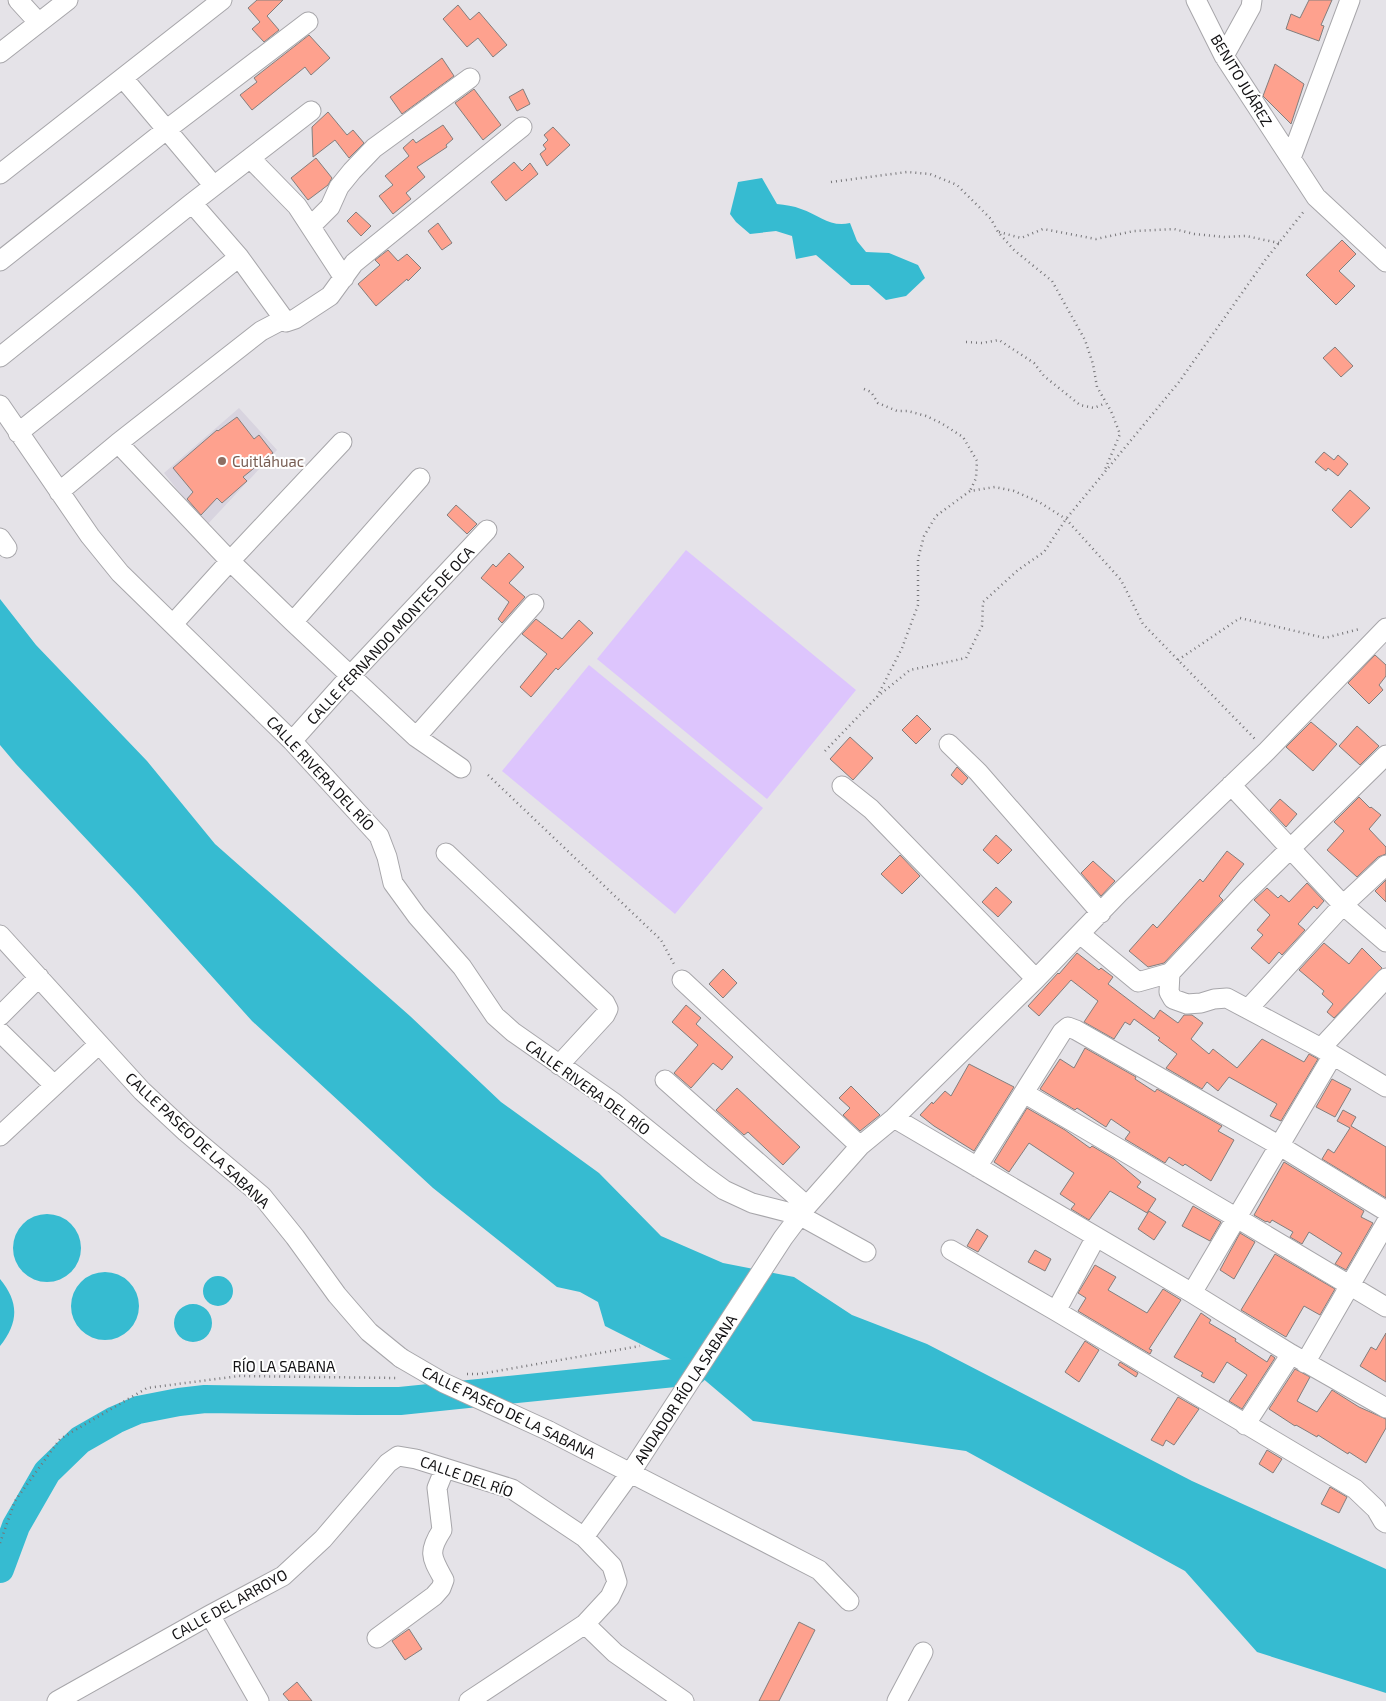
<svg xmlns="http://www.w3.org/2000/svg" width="1386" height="1701" viewBox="0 0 1386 1701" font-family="'Exo 2',sans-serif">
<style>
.built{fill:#d8d4df}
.green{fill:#ddc5fd}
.water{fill:#36bbd1}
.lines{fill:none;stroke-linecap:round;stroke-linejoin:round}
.river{stroke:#36bbd1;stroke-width:28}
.building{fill:#fea18e;stroke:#837e7d}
.minor-casing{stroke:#a7a6aa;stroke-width:21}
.path{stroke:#767578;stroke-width:2.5;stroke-dasharray:1 4;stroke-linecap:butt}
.minor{stroke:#fff;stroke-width:19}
.minor-bridge-casing{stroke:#a7a6aa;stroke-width:21;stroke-linecap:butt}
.minor-bridge{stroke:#fff;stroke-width:19}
.education-dot{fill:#8d6e63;stroke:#fff;stroke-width:2}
.labels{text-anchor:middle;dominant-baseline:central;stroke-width:4;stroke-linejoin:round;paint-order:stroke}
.street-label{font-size:15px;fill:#131214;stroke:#fff}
.education-label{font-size:15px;fill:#785e54;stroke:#fff;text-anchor:start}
</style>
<rect width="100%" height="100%" fill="#e5e3e8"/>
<!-- built -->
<path class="built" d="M239 408 277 450 206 526 181 504 184 498 164 473Z"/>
<!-- green -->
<path class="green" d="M686 550 856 690 767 799 597 659Z
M589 665 763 808 675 914 502 771Z"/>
<!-- water -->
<path class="water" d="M762 178 777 204C785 205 794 206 801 209 819 215 831 228 850 223L857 241 866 252 889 253 918 265 925 278 906 296 886 300 869 285H851L816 255 796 259 792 236 776 231 750 234 736 222 730 214 738 182Z
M0 599 36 645 147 761 215 844 410 1016 501 1102 599 1173 661 1236 723 1263 794 1277 852 1315 927 1344 1192 1481 1386 1569V1693L1257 1652 1185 1571 966 1451 753 1421 694 1371 605 1326 598 1302 580 1292 557 1287 433 1188 252 1021 135 891 16 764 0 745Z
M13 1248a34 34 0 1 1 68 0a34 34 0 1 1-68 0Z
M71 1306a34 34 0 1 1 68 0a34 34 0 1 1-68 0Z
M203 1291a15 15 0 1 1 30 0a15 15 0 1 1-30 0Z
M0 1279C19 1302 19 1322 0 1346Z
M174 1323a19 19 0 1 1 38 0a19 19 0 1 1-38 0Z"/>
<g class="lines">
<!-- river -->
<path class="river" d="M0 1569 16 1526 47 1472 80 1440 115 1420 138 1410 179 1402 205 1399 357 1401H400L694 1371"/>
</g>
<!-- building -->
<path class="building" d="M257 0H283L267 16 279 30 264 42 252 29 260 22 248 8Z
M1309 0H1332L1321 25 1324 26 1319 41 1286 29 1291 14 1300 18Z
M458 5 470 20 479 12 507 45 493 57 478 38 467 47 443 19Z
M309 35 330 58 311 75 305 67 252 110 240 95 257 82 254 78Z
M442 58 454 76 402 114 390 97Z
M1275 64 1304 84 1291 124 1263 96Z
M474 89 501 125 483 140 455 103Z
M523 89 530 104 517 111 509 97Z
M328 112 347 135 353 130 364 143 349 158 335 140 313 157 312 127Z
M443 125 453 139 446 145 447 147 417 167 425 177 406 193 411 199 393 214 379 196 393 185 385 176 409 156 403 148 413 139 416 143Z
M553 127 570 145 547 166 540 154 546 149 543 145 548 140 544 135Z
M316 158 332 178 328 185 308 200 291 178Z
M514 162 522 171 530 163 538 174 506 201 491 182Z
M356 212 371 226 361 236 347 221Z
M438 223 452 243 442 250 428 231Z
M1342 240 1356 254 1339 271 1355 286 1336 305 1306 275Z
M388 250 398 261 407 254 421 268 408 281 407 279 376 306 358 284 380 265 375 260Z
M1335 347 1353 366 1341 377 1323 358Z
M237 417 254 439 259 435 273 453 243 477 247 481 222 503 217 498 201 515 187 499 193 492 173 468 217 430 218 431Z
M1324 452 1334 460 1338 455 1348 464 1338 476 1328 468 1326 471 1315 462Z
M1350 490 1370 508 1351 528 1332 510Z
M456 505 477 524 467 534 447 515Z
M509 553 524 567 509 583 525 597 502 623 498 619 509 602 481 578 493 564 496 567Z
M536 619 562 639 579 620 593 633 558 670 556 668 531 697 520 687 547 654 522 634Z
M1375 655 1386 665V676L1379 685 1383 690 1369 704 1348 683Z
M917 715 931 729 916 744 902 730Z
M1311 722 1337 744 1313 771 1286 747Z
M1357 726 1379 746 1360 765 1339 746Z
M850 737 873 758 853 780 830 759Z
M957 767 968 778 962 785 951 775Z
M1359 797 1370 808 1371 807 1381 815 1369 829 1386 847V854L1378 857 1357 877 1327 850 1344 831 1334 822Z
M1280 799 1297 814 1286 827 1270 810Z
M996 835 1012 850 998 864 983 850Z
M1227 851 1244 864 1219 896 1223 900 1164 963 1148 967 1129 951 1153 924 1157 928 1200 879 1203 882Z
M900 855 920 876 902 894 881 874Z
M1093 861 1115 881 1101 896 1081 873Z
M1386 880V902L1375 891Z
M1307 883 1324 901 1317 909 1314 906 1298 924 1305 930 1282 955 1279 952 1269 964 1251 948 1263 935 1257 930 1270 915 1254 900 1267 888 1278 898 1281 895 1289 902Z
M996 887 1012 902 998 917 982 902Z
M1324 943 1349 964 1362 948 1382 968 1334 1018 1327 1012 1333 1004 1322 994 1324 991 1299 970Z
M1077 953 1099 970 1101 968 1113 977 1108 984 1154 1019 1160 1010 1178 1023 1184 1015H1192L1203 1023 1191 1039 1209 1054 1213 1049 1237 1068 1262 1039 1304 1062 1309 1054 1318 1059 1281 1121 1270 1116 1277 1104 1229 1077 1218 1091 1207 1082 1202 1089 1166 1068 1177 1054 1158 1040 1160 1038 1134 1019 1130 1025 1125 1022 1114 1039 1084 1022 1098 1001 1071 980 1039 1016 1028 1006 1058 973 1059 974Z
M723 969 737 983 723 998 709 984Z
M686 1005 701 1018 696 1024 733 1057 722 1070 713 1063 691 1088 674 1073 698 1045 672 1022Z
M1085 1048 1136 1077 1135 1079 1155 1092 1157 1089 1222 1126 1218 1131 1234 1140 1211 1181 1185 1164 1183 1166 1169 1157 1165 1163 1125 1139 1130 1132 1111 1119 1106 1127 1077 1108 1075 1110 1040 1089 1060 1059 1074 1068Z
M969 1064 1014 1087 974 1151 934 1126 920 1115 932 1102 933 1104 945 1091 951 1096Z
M1332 1079 1351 1089 1335 1117 1316 1107Z
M851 1086 880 1115 860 1131 843 1115 850 1108 839 1098Z
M737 1088 800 1147 783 1165 748 1132 744 1135 716 1110Z
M1027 1108 1065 1130 1090 1148 1092 1146 1114 1159 1141 1182 1137 1187 1156 1199 1147 1213 1110 1191 1089 1220 1071 1209 1075 1204 1060 1194 1074 1173 1029 1143 1009 1172 994 1162Z
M1343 1110 1356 1117 1351 1126 1386 1147V1198L1322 1159 1328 1149 1334 1153 1350 1128 1337 1121Z
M1284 1162 1364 1211 1361 1217 1373 1223 1346 1270 1335 1264 1342 1253 1309 1232 1302 1244 1290 1237 1293 1232 1272 1220 1270 1223 1267 1221 1266 1222 1254 1215Z
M1193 1206 1221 1222 1210 1241 1182 1226Z
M1149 1211 1166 1222 1154 1240 1138 1229Z
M977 1229 988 1236 978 1252 967 1246Z
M1240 1233 1255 1242 1234 1279 1220 1270Z
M1035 1250 1051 1259 1045 1271 1028 1262Z
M1275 1254 1335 1289 1320 1315 1304 1306 1286 1337 1241 1310Z
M1095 1265 1116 1277 1108 1290 1147 1313 1163 1289 1181 1300 1149 1349 1152 1350 1150 1354 1078 1311 1086 1298 1078 1293Z
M1201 1313 1211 1320 1209 1323 1236 1339 1235 1341 1267 1362 1271 1355 1275 1358 1242 1409 1229 1401 1247 1375 1227 1362 1214 1383 1201 1376 1203 1373 1174 1357Z
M1386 1333V1382L1360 1366 1371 1347 1376 1350Z
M1085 1341 1099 1350 1079 1382 1065 1372Z
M1120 1362 1138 1373 1136 1377 1118 1365Z
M1295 1369 1310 1377 1297 1401 1317 1412 1332 1390 1359 1407 1386 1419V1428L1366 1463 1349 1452 1348 1454 1318 1435 1317 1437 1296 1425 1295 1426 1269 1409Z
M1178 1397 1199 1409 1174 1445 1166 1440 1163 1446 1151 1440Z
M1267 1450 1282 1459 1273 1473 1259 1464Z
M1330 1487 1347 1497 1339 1513 1321 1504Z
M799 1622 815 1630 779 1701H759Z
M409 1629 422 1649 405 1660 392 1641Z
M297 1682 312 1701H289L283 1694Z"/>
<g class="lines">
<!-- minor casing -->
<g class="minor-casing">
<path id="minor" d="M18 0 38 22
M1196 0 1224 56 1316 197 1386 262
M0 53 68 0
M1224 56 1251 7 1252 0
M123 78 214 186
M250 158 297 206 344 278
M1291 158 1350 0
M0 174 222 0
M192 203 239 257 286 322
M311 226 330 207 339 187 352 171 374 148 470 78
M0 261 166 130 308 22
M0 357 192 203 311 111
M0 405 90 536 120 573 292 741 379 836 387 857 393 883 417 916 462 967 495 1016 513 1032 613 1102 702 1174 724 1190 752 1203 799 1215 866 1252
M18 433 239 257
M118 443 230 561 293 622 416 737 461 768
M59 492 118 443 261 331 280 321 286 322 295 319 330 296 354 263 522 127
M0 538 7 548
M293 622 420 478
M173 624 230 561 342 442
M416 737 534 604
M292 741 351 675 487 530
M949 744 978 772 1101 913
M1231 785 1343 905 1386 942
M842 786 871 809 1036 979
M446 853 605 1003 608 1009 605 1015 559 1065
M1080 934 1138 982 1170 973 1244 894 1386 755
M0 935 142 1091 186 1132 262 1196 295 1237 337 1295 369 1332 401 1358
M1170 973 1169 992 1173 999 1187 1004 1201 1003 1214 999 1227 998 1321 1048 1386 1087
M682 980 860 1146
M1248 1009 1343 905 1386 865
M0 1016 39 977
M0 1032 54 1085
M1321 1048 1386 978
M665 1080 807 1206
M1024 1093 1237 1218 1386 1307
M894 1118 1192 1293 1291 1354 1386 1408
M0 1136 99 1044
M977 1167 1062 1032 1068 1027 1076 1030 1280 1146 1386 1211
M951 1250 1056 1311 1355 1489 1376 1509 1383 1521 1386 1523
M1192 1293 1333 1055
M1056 1311 1096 1237
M1305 1363 1386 1223
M1245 1425 1291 1354
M549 1431 819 1570 849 1601
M584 1537 631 1472 783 1238 807 1206 860 1146 894 1118 1036 979 1119 893 1267 751 1386 628
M210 1615 259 1701
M585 1624 615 1653 684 1701
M377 1638 434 1596 441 1588 444 1580C432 1558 427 1553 442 1530L437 1488 445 1468
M57 1701 210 1615 283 1576 323 1539 388 1463 398 1456 416 1459 512 1489 584 1537 612 1566 617 1582 610 1597 585 1624 469 1701
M897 1701 923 1652"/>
</g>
<!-- path -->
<path class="path" d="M831 182 907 172 930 174 957 185 991 219 998 232 1014 250 1052 281 1085 340 1093 364 1097 387 1111 411 1120 434 1104 472
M999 232 1021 238 1043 229 1096 239 1134 231 1174 229 1194 234 1225 237 1246 236 1279 243
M966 342 982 343 999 340 1034 363 1044 376 1080 405 1094 408 1106 403
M864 389 871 392 878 403 897 411H908L926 416 941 423 963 437 977 461 976 478 970 491
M1178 660 1240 618 1325 638 1360 629
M877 697 902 648 918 605V559L924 536 936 516 970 491 995 487 1014 491 1039 502 1066 519 1121 580 1143 624 1255 739
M825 751 877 697 910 670 966 658 982 626 983 602 1018 570 1044 552 1066 519 1179 382 1266 259 1305 210
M488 775 661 940 675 966
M467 1374H480L640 1346
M0 1543 15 1501 60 1439 147 1388 239 1376 399 1378"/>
<!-- minor -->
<use href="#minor" class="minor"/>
<!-- minor-bridge casing -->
<g class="minor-bridge-casing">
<path id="minor-bridge" d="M401 1358 444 1383 549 1431"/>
</g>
<!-- minor-bridge -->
<use href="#minor-bridge" class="minor-bridge"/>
</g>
<!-- markers -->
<circle class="education-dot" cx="222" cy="461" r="5"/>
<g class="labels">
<!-- street labels -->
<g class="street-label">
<text transform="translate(1242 80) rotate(59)">BENITO JUÁREZ</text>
<text transform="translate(390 635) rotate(-47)">CALLE FERNANDO MONTES DE OCA</text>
<text transform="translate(321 773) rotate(47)">CALLE RIVERA DEL RÍO</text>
<text transform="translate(588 1087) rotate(36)">CALLE RIVERA DEL RÍO</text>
<text transform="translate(198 1140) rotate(43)">CALLE PASEO DE LA SABANA</text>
<text x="284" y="1366">RÍO LA SABANA</text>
<text transform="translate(685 1389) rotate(-57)">ANDADOR RÍO LA SABANA</text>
<text transform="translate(509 1412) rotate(26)">CALLE PASEO DE LA SABANA</text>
<text transform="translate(467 1476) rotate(19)">CALLE DEL RÍO</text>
<text transform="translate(229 1604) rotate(-29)">CALLE DEL ARROYO</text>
</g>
<!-- education labels -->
<g class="education-label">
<text x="232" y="461">Cuitláhuac</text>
</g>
</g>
</svg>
